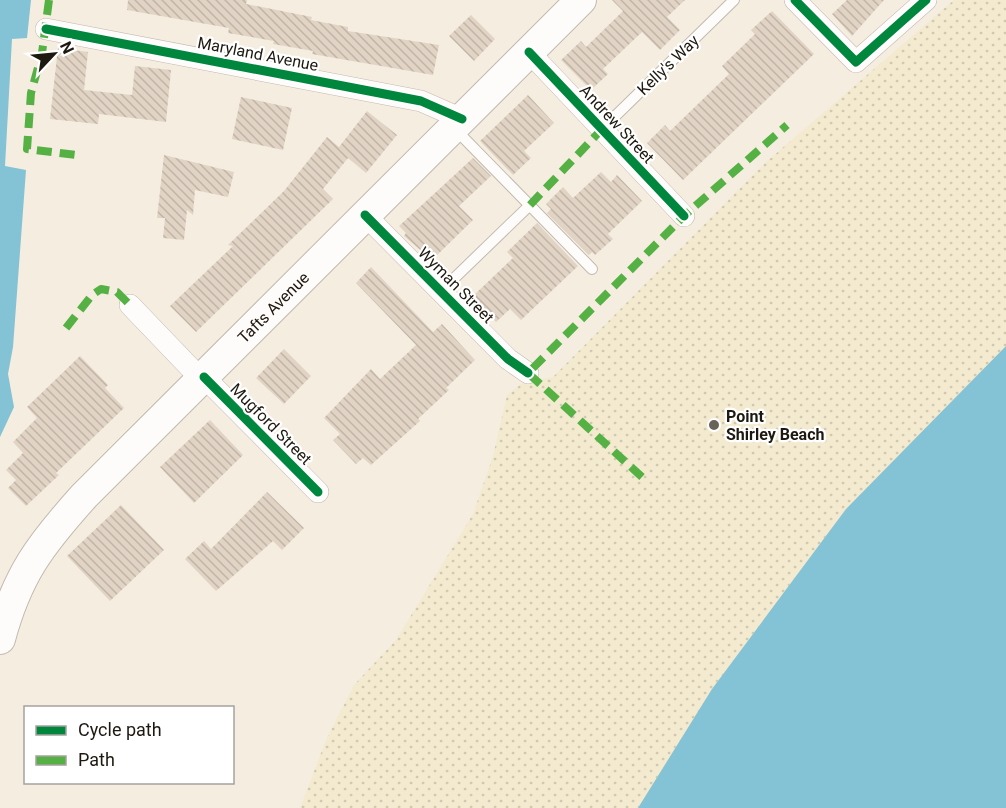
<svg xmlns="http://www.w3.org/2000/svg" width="1006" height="808" viewBox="0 0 1006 808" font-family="Roboto,sans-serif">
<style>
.sand{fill:url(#sand-dots)}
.water{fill:#84c2d5}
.building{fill:url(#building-back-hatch)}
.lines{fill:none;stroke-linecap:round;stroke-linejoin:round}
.lane-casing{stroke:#c1bab0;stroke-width:12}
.street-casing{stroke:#c1bab0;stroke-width:22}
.secondary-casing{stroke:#c1bab0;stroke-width:32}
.lane{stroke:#fefcfa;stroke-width:10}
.street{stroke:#fefcfa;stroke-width:21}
.secondary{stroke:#fefcfa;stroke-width:30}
.quiet{stroke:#55b144;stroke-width:8;stroke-dasharray:15 8;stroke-linecap:butt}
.cycleway-casing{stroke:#fff;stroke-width:13}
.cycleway{stroke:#00873e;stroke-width:9}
.poi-dot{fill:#696358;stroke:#fff;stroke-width:2}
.labels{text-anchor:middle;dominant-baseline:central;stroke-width:4.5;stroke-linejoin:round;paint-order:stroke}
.street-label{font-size:16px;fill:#1e1910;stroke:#fff}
.poi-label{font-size:16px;font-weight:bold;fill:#1e1910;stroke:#fff;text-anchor:start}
</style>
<defs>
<pattern id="sand-dots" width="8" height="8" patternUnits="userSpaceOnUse" patternTransform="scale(1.5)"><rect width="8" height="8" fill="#f3eacf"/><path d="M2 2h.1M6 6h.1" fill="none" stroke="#d0c8b1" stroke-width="1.8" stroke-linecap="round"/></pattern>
<pattern id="building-back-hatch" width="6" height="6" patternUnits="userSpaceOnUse" patternTransform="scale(1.5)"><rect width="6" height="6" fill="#e1d4c5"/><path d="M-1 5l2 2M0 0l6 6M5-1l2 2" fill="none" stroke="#c1b5a8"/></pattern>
</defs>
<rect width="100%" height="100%" fill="#f5eddf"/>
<!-- sand -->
<path class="sand" d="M954 0H1006V346L846 509 712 689 638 808H300L326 740 354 685 396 640 473 514 493 456 507 395 524 382 553 377 765 163Z"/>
<!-- water -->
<path class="water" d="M0 0H31L27 38 12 39 5 166 26 170 13 347 8 374 14 407 0 437Z
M1006 346V808H638L712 689 846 509Z"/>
<!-- building -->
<path class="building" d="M128 0H247L246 4 312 17 311 20 348 27V31L439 45 433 75 312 54 313 51 273 44 274 41 228 33 229 28 127 10Z
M612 0H685L667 17 680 30 660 50 642 32 603 69 608 74 591 90 561 60 581 41 586 47 623 11Z
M847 0H884L852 36 832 14Z
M772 11 814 54 683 180 647 143 665 125 670 131 729 74 722 66 755 34 751 30Z
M471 15 495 39 474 61 449 36Z
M58 48 88 52 84 90 132 95 135 66 171 70 166 122 99 114 98 124 50 119Z
M528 95 554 123 524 151 531 158 513 175 480 141Z
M241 97 292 108 283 150 232 139Z
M367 111 397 135 366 173 348 158 323 189 333 199 196 332 170 306 233 246 228 245 284 191 327 137 339 147Z
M164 155 234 172 228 197 195 190 193 215 187 210 184 240 163 238 165 218H157Z
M473 158 491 176 459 206 473 220 432 260 404 236 406 233 399 226Z
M601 172 611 182 617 175 642 201 608 234 613 239 595 255 592 252 589 255 547 213 551 209 546 204 563 187 573 198Z
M537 223 578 266 521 320 510 309 496 322 472 297 513 258 507 252Z
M371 267 433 332 442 324 475 360 446 388 449 390 418 419 420 421 371 465 363 458 356 464 333 440 340 434 324 418 371 369 380 379 416 345 356 283Z
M284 349 311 376 284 404 256 378Z
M80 356 108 385 105 388 124 408 56 473 59 475 26 506 8 488 16 480 6 470 23 453 13 442 37 418 27 407Z
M210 420 243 455 194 503 160 467Z
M267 492 304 528 282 550 273 541 216 591 185 559 204 541 211 549Z
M121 505 164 550 110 601 67 556Z"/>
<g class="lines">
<!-- lane casing -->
<g class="lane-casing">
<path id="lane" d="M454 128 592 269
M602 129 734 0
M441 291 530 205"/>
</g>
<!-- street casing -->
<g class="street-casing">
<path id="street" d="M795 0 856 62 926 0
M46 29 421 101 462 119
M529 52 684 216
M365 215 508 359 528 373
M130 305 201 379
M204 377 318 492"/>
</g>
<!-- secondary casing -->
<g class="secondary-casing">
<g id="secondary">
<path id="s1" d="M0 639C17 575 40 545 84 496L581 0"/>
</g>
</g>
<!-- lane -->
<use href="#lane" class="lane"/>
<!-- street -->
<use href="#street" class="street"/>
<!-- secondary -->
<use href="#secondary" class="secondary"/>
<!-- quiet -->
<path class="quiet" d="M49 0 42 53 31 93 27 149 76 155
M530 205 602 129
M66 328 92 295 101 289 117 292 130 305
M642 477 528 373 684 216 787 125"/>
<!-- cycleway casing -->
<g class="cycleway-casing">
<path id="cycleway" d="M795 0 856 62 926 0
M46 29 421 101 462 119
M529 52 684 216
M365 215 508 359 528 373
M204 377 318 492"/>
</g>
<!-- cycleway -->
<use href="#cycleway" class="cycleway"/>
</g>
<!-- markers -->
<circle class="poi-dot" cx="714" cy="425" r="6"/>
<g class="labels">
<!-- street labels -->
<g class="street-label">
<text transform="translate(258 54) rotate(11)">Maryland Avenue</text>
<text transform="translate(668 65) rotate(-44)">Kelly's Way</text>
<text transform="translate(617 124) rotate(47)">Andrew Street</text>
<text transform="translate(456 285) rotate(45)">Wyman Street</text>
<text stroke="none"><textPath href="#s1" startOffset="435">Tafts Avenue</textPath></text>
<text transform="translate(271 424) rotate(45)">Mugford Street</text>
</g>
<!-- poi labels -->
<g class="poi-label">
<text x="726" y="416">Point<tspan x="726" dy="18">Shirley Beach</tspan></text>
</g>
</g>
<!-- legend -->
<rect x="24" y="706" width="210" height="78" fill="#ffffff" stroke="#a5a39f" stroke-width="1.5"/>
<rect x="36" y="726" width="30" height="9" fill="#00873e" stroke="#a5a39f" stroke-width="1.5"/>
<text x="78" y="736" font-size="18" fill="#1e1910">Cycle path</text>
<rect x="36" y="756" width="30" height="9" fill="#55b144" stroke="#a5a39f" stroke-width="1.5"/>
<text x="78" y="766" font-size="18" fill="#1e1910">Path</text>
<!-- north arrow -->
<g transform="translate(54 54) rotate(64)" stroke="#ffffff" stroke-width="4.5" paint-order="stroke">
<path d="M0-4.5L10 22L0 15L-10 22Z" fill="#1e1910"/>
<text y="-9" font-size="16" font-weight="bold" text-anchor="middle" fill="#1e1910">N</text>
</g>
</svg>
